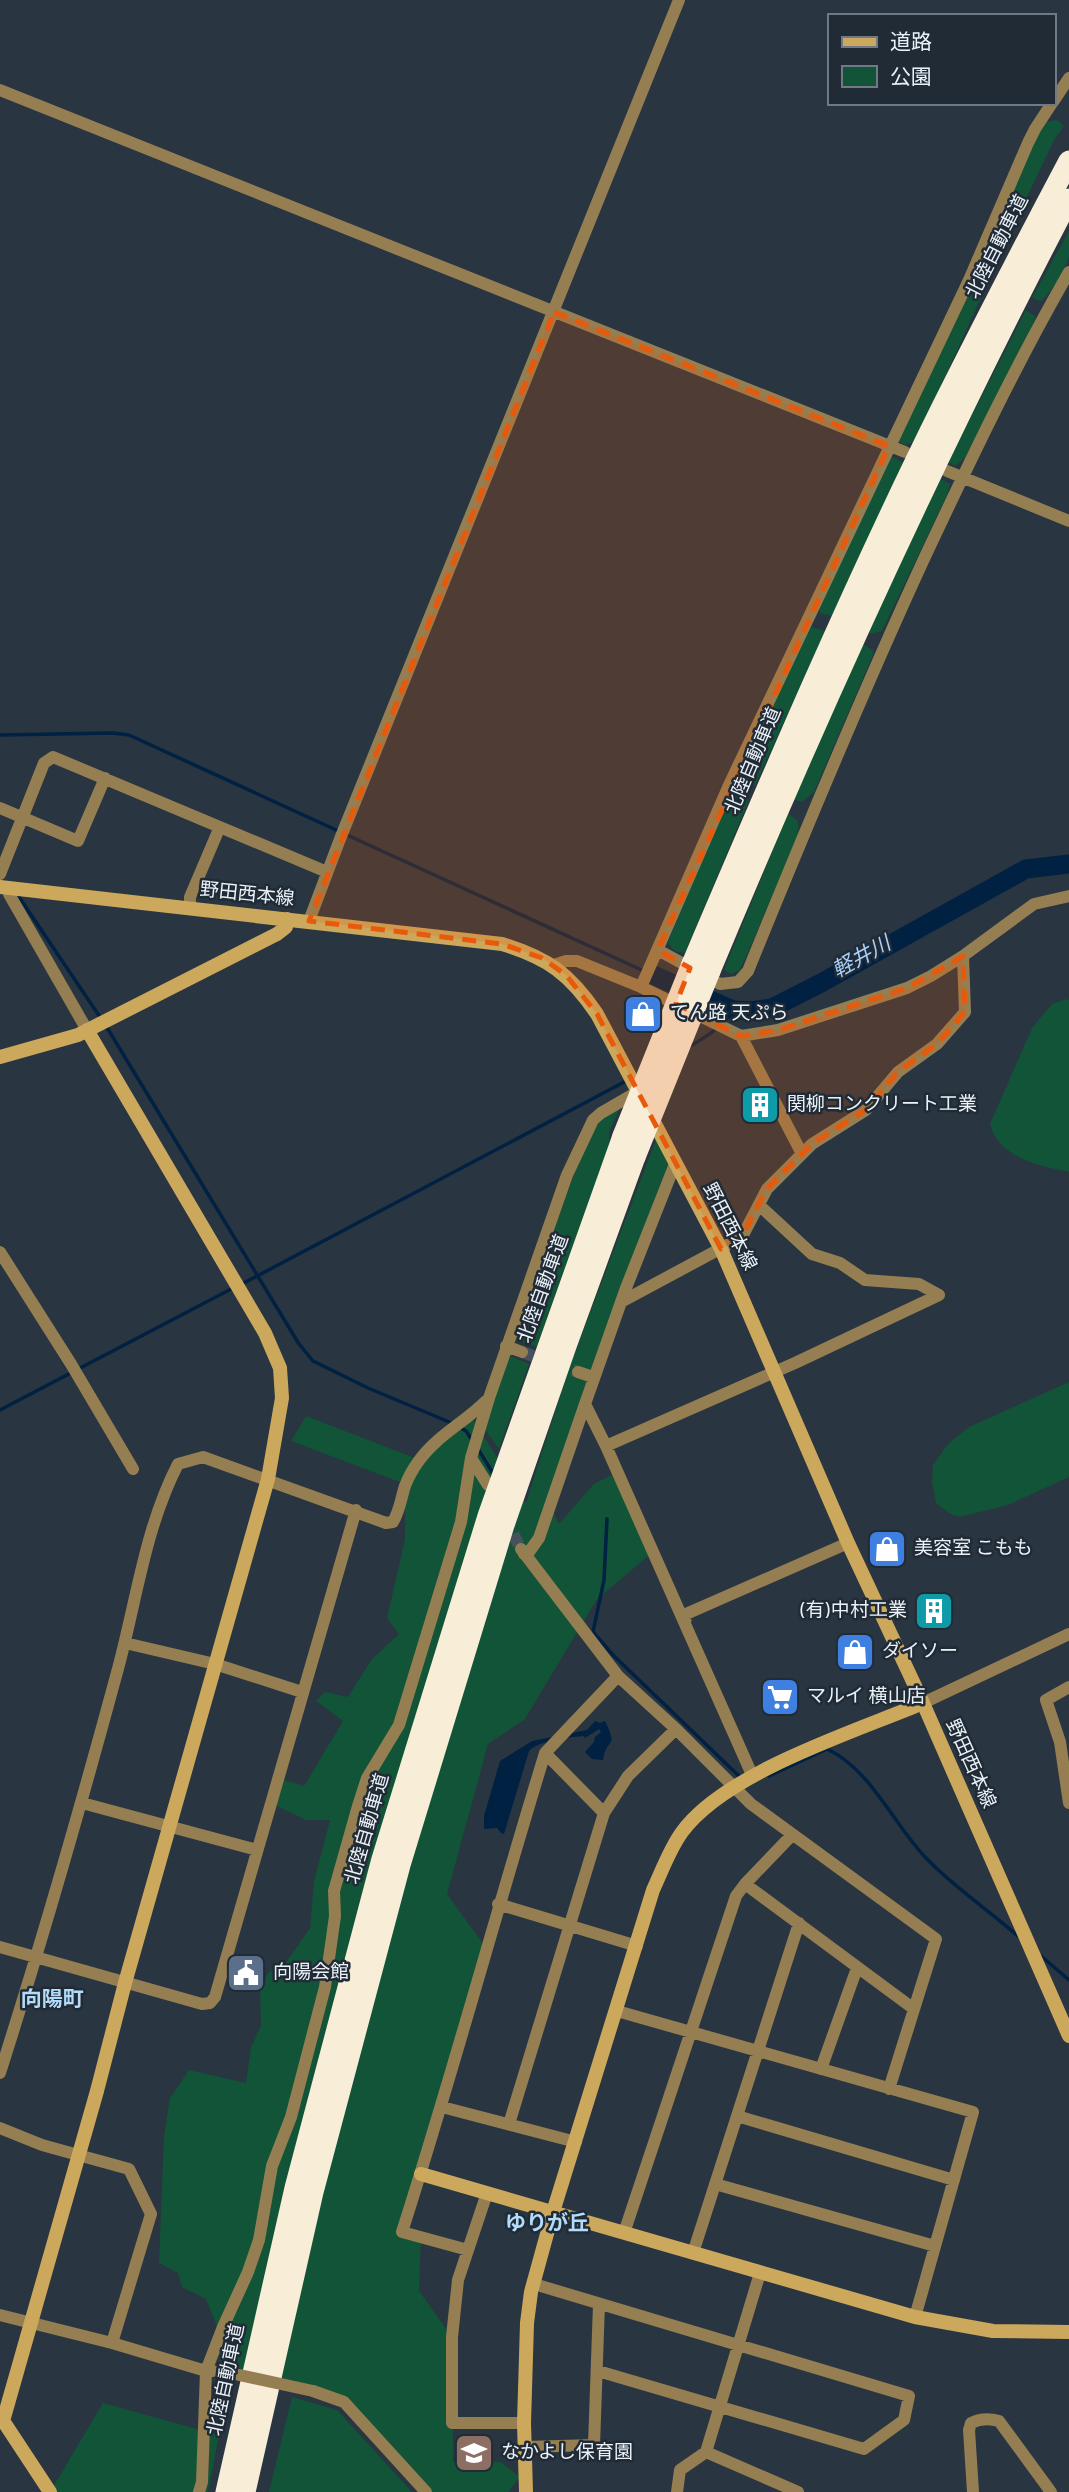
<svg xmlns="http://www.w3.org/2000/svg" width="1069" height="2492" viewBox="0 0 1069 2492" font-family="Overpass,'Noto Sans JP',sans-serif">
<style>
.green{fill:#125437}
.water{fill:#012143}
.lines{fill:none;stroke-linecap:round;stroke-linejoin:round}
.stream{stroke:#012143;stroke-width:3.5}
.river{stroke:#012143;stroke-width:19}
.street-tunnel{stroke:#46515c;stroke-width:12;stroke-dasharray:12 6;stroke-linecap:butt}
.street{stroke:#957e51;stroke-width:12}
.secondary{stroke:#cca85c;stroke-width:14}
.highway{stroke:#f8edd7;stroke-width:21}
.street-bridge{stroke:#957e51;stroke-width:12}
.highway-bridge{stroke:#f8edd7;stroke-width:21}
.marked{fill:#e8590c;fill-opacity:0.2;stroke:#e8590c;stroke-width:5;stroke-dasharray:14 9;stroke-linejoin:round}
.labels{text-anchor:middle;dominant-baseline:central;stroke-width:5;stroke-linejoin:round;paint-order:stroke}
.street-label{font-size:19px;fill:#eaf1f8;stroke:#202b36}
.poi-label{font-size:19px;fill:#eaf1f8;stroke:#202b36;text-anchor:start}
.water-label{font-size:21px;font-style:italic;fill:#a9cffb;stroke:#202b36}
.neighbourhood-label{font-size:21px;font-weight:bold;fill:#b3dcfa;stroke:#202b36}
</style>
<rect width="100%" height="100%" fill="#293540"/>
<!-- green -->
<path class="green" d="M1057 120 1064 126 1054 140 987 281 974 277 1030 148 1046 122Z
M1069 231C1069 239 1069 248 1069 256 1067 266 1050 295 1041 301L1032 298Z
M969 287 984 291 916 441 906 445 897 441Z
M1026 310 1036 317 1031 328 965 458 955 466 948 462Z
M891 456 904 463 832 616 820 613 819 607Z
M939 478 950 484 947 495 882 631 871 634 867 630Z
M809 626 825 631 755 786 745 782 740 774Z
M862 644 873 650V655L814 792 802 802 791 799Z
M732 790 749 800 685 953C677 952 671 950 668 942Z
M788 813 798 821 799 836 740 970 731 974 724 970Z
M1066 999 1069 1000V1172C1039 1166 999 1158 990 1124L1032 1028 1052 1004Z
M620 1108 609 1132 610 1153 537 1347 515 1340 573 1177 592 1130 606 1116Z
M659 1132 675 1164 550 1506 559 1524 594 1484 618 1472 653 1552 597 1599 525 1719 488 1744 447 1894 486 1948 403 2232 421 2237 419 2291 452 2337 453 2462H501L520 2477 508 2492H426L344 2402 221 2371 218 2329 206 2299 182 2287 178 2273 159 2263 164 2136 170 2098 189 2070 246 2083 251 2047 261 2025 260 1988 268 1973 285 1964 310 1928 314 1881 330 1820H306L271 1803 278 1778 304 1786 343 1721 316 1701 325 1692 348 1697 372 1659 399 1634 387 1618 405 1539V1484L291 1441 306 1416 420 1460 471 1416 526 1503 569 1368Z
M508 1355 529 1364 499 1449 484 1428Z
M1069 1382V1477L1008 1505 959 1517 949 1513 936 1503 932 1482 933 1465 948 1444 969 1427Z
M292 2397 337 2410 412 2492H269Z
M103 2403 219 2435 208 2492H50Z"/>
<!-- water -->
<path class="water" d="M595 1721 600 1723 605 1721C619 1750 607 1736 603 1760L592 1759 585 1752 594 1742 595 1737 601 1732 599 1729 585 1738 584 1736C570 1737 538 1741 529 1751L504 1834 501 1833 497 1828 484 1829V1816L500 1761 532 1741 587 1730Z"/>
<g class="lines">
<!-- stream -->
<path class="stream" d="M0 735 113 733 129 735 646 972
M17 894 102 1020
M106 1026 299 1344 313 1361 368 1388 454 1424
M687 1048C706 1037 721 1028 733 1010
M242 1284 628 1080
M0 1410 235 1287
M461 1428 466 1431 472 1440
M478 1449 494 1475
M607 1519 604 1580 593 1632 613 1655 742 1779
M769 1776 827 1749C872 1770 894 1826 928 1860 955 1888 990 1911 1019 1937
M1041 1956 1069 1980"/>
<!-- river -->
<path class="river" d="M653 975 733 1010 751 1011 772 1008 821 983 1026 869 1069 864"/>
<!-- street-tunnel -->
<path class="street-tunnel" d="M522 1352 578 1372
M505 1518 521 1549"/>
<!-- street -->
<path class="street" d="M0 90 905 452
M1053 102 1069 78
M947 471 1069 521
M0 808 78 841 105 778
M0 874 44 763 53 757 327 872
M8 887 9 894 87 1030
M190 908V897L219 829
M309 921 340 839 679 0
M658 950 720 984 738 982 748 971C804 833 861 696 923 561 969 463 1015 366 1069 272
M554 965 566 961H577L641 987 741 1036 778 1030 907 988 931 976 963 956 1034 904 1069 896
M641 987 730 783 969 280 1028 143 1035 129 1052 103
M741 1036 802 1154
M675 1164 626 1288 585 1404 606 1446 685 1624
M760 1206 812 1254 840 1263 865 1280 919 1284 939 1295
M0 1252 71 1364 133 1469
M621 1302 742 1237 767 1189 812 1144 866 1110 898 1072 937 1044 965 1012 963 956
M506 1346 522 1352
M578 1372 593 1377
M606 1446 795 1363 939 1295
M471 1458 488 1485
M521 1549 618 1676 676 1729
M524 1554 529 1552 539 1538 585 1404
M125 1643 215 1664 302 1692
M1069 1687 1046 1700 1060 1742 1069 1803
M923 1703 1069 1634
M545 1753 618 1676
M753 1777 685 1624 686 1614 848 1543
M82 1803 257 1850
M745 1884 914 2009
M498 1904 637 1946
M0 1947 202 2004 210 2003 215 1997 356 1510
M617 2011 973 2112 915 2317
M821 2069 857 1968
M0 2073C42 1941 80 1809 116 1676 136 1605 144 1530 178 1464L203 1457 386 1523 393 1522C400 1510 401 1498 405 1486 408 1478 413 1469 418 1462 436 1436 464 1423 486 1401
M442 2107 576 2142
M737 2116 954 2180
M509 2124 604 1813 628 1776 676 1729 751 1804 936 1939 889 2089
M0 2128 42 2145 129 2169 151 2214 112 2343
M715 2184 935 2246
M487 2193 458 2280 452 2337V2423H524
M624 2233 736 1896 745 1884 792 1835
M468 2250 402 2232C453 2073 496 1912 545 1753L604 1813
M693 2253 799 1923
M534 2284 909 2396 904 2420 864 2449 598 2371
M0 2315 112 2343 206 2371H213
M313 2391 344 2402 426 2492
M525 2447 594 2445 599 2304
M706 2452 798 2492
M199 2492 202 2482 206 2371 223 2327 248 2272 259 2240 272 2166 291 2117 325 1987 335 1916 334 1891 358 1806 367 1778 399 1725 461 1522 471 1458 489 1398 567 1175 593 1120 601 1113 639 1091
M677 2492 680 2470 706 2452 760 2273
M973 2492 969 2430 971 2423C981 2418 989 2418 999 2421L1051 2492"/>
<!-- secondary -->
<path class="secondary" d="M0 887 502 944C548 958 570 974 597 1014L721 1249 848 1543 923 1703 1069 2036
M0 1057 78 1035 277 934 286 927 287 919
M421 2174 915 2317 993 2331 1069 2332
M0 2416 50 2492
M3 2421 97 2091 125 1983 268 1479 282 1398 280 1368 265 1333 87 1030
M526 2492 524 2423 527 2323 531 2292 553 2212 653 1890C662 1871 669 1850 682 1832 726 1772 854 1732 923 1703"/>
<!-- highway -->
<path class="highway" d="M692 964C772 776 852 588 943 405 984 323 1026 242 1069 161
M710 971C819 709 937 451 1069 199
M226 2492 295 2188 382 1859 488 1516 623 1136
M245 2492 313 2192 400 1865 504 1525 566 1346 635 1157"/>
<!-- street-bridge -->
<path class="street-bridge" d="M221 2371 313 2391"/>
<!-- highway-bridge -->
<path class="highway-bridge" d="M623 1136 692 964
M635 1157 710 971"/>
</g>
<!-- marked area -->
<path class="marked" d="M554 312 889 446 658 950 690 968 676 1004 741 1036 778 1030 907 988 963 956 965 1012 937 1044 898 1072 866 1110 812 1144 767 1189 742 1237 721 1249 597 1014 566 975 542 958 502 944 309 921Z"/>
<!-- icons -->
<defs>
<g id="shop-square" transform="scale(2.0125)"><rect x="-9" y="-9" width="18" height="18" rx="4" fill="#3f7fe0" stroke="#202b36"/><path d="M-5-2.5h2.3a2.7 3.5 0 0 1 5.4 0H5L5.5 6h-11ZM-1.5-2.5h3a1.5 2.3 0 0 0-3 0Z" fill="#fff"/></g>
<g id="building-square" transform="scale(2.0125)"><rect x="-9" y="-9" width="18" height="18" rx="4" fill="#0f9aa8" stroke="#202b36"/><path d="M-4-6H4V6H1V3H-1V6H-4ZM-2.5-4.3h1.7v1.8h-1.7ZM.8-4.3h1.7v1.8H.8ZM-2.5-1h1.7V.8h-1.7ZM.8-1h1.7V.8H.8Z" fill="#fff"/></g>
<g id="supermarket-square" transform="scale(2.0125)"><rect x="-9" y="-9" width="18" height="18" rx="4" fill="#3f7fe0" stroke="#202b36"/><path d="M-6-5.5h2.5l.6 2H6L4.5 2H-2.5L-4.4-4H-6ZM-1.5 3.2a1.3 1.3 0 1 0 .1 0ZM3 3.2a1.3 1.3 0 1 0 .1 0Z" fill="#fff"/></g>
<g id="civic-square" transform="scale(2.0125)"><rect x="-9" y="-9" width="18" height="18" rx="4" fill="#5c6f8a" stroke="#202b36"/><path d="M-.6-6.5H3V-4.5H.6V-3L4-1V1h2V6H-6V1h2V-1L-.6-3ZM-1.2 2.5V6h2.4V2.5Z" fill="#fff"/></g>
<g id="school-square" transform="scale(2.0125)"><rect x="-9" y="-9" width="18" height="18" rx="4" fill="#8d6e63" stroke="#202b36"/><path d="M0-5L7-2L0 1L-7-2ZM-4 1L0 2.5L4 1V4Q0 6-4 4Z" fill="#fff"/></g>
</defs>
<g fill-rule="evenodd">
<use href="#shop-square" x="643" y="1014"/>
<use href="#building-square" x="760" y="1105"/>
<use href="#shop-square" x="887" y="1549"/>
<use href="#building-square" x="934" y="1611"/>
<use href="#shop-square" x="855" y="1652"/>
<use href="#supermarket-square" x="780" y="1697"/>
<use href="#civic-square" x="246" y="1973"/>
<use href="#school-square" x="474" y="2453"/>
</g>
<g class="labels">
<!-- street labels -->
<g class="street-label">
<text transform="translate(998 247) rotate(-63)">北陸自動車道</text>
<text transform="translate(754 761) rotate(-67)">北陸自動車道</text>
<text transform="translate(247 895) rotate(6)">野田西本線</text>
<text transform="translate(729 1227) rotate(63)">野田西本線</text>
<text transform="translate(544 1289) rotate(-70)">北陸自動車道</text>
<text transform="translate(970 1764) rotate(66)">野田西本線</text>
<text transform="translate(368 1829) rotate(-74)">北陸自動車道</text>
<text transform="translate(227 2380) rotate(-78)">北陸自動車道</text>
</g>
<!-- poi labels -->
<g class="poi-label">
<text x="670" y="1014">てん路 天ぷら</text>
<text x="787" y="1105">関柳コンクリート工業</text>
<text x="914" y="1549">美容室 こもも</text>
<text x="907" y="1611" text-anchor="end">(有)中村工業</text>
<text x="882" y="1652">ダイソー</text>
<text x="807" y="1697">マルイ 横山店</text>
<text x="273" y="1973">向陽会館</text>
<text x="501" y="2453">なかよし保育園</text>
</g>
<!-- water labels -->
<g class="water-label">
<text transform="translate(862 958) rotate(-29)">軽井川</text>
</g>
<!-- neighbourhood labels -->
<g class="neighbourhood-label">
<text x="52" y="2000">向陽町</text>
<text x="547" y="2224">ゆりが丘</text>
</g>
</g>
<!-- legend -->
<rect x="828" y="14" width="228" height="91" fill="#202b36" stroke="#717a84" stroke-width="2"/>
<rect x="842" y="37" width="35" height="10" fill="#cca85c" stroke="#717a84" stroke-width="2"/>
<text x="890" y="49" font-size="21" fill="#eaf1f8">道路</text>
<rect x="842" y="66" width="35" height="21" fill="#125437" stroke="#717a84" stroke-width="2"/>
<text x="890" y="84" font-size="21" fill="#eaf1f8">公園</text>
</svg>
